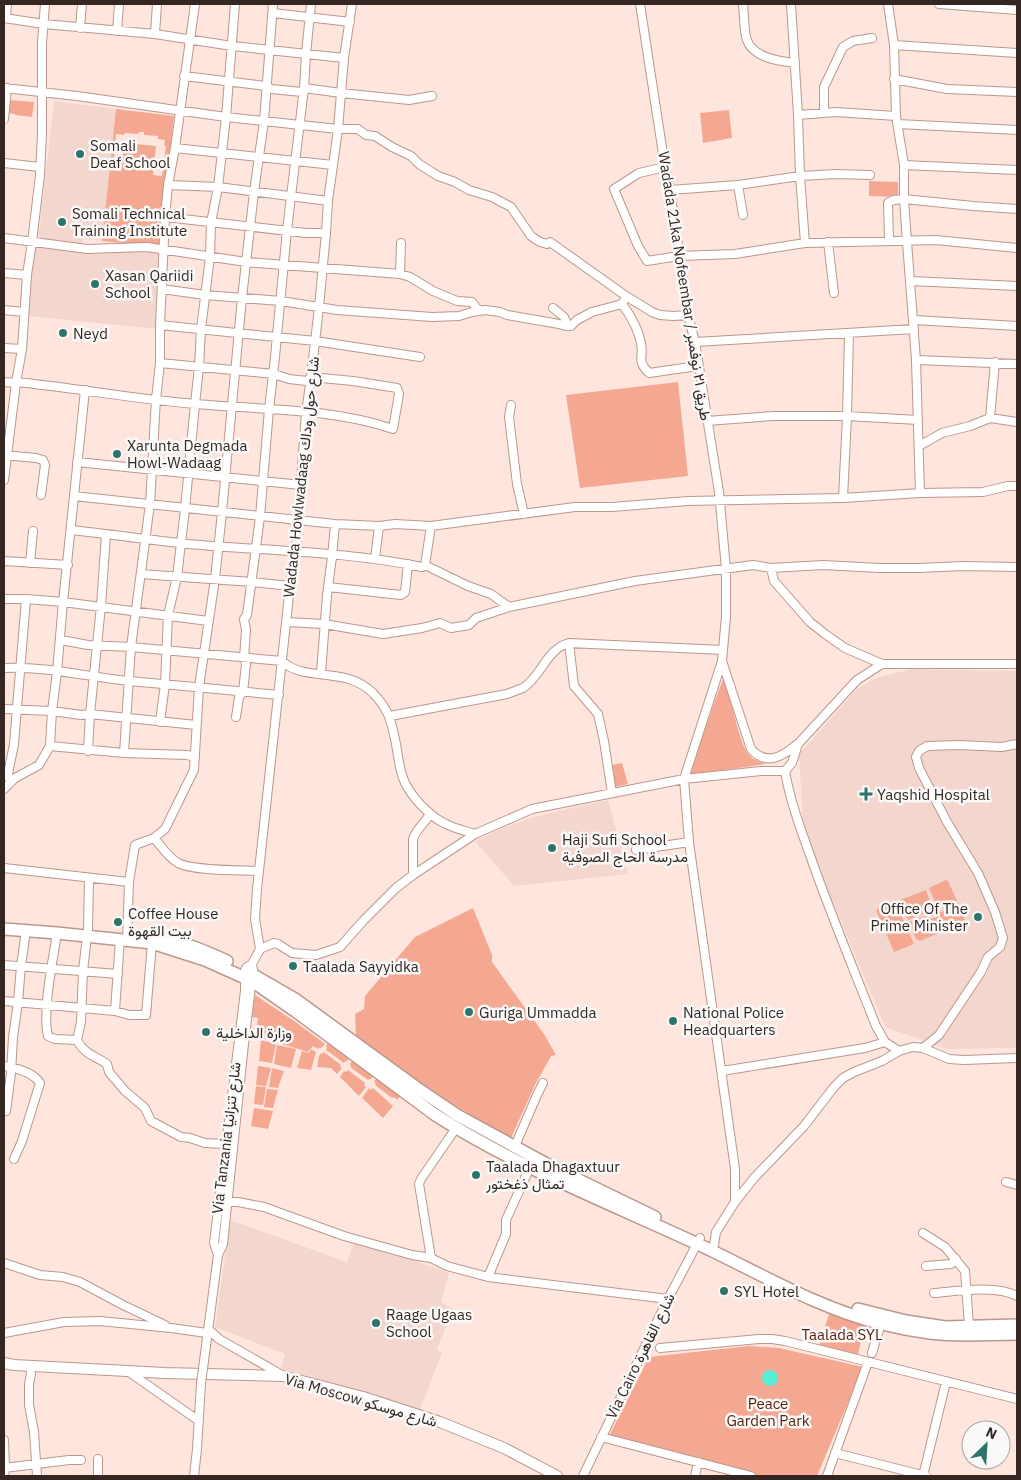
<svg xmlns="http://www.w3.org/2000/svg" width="1021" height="1480" viewBox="0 0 1021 1480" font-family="'IBM Plex Sans',Vazirmatn,sans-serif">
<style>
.built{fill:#f3d7cf}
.green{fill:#f4a892;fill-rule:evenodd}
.water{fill:#59edd6}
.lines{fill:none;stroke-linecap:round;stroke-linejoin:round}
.minor-casing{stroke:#bb978c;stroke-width:10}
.major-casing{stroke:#bb978c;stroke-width:12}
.highway-casing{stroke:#bb978c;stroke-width:14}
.minor{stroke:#fff;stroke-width:8}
.major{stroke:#fff;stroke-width:10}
.highway{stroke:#fff;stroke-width:11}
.minor-bridge-casing{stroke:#bb978c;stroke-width:10;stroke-linecap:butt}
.minor-bridge{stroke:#fff;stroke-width:8}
.poi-dot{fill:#2f7469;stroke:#f9f9f9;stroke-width:2}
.labels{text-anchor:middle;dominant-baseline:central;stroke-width:5;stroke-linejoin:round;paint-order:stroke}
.poi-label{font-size:15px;fill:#352622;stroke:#f9f9f9;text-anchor:start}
.street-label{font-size:15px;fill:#352622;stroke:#f9f9f9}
.park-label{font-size:15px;fill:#5b1d0a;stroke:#f9f9f9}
</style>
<rect width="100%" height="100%" fill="#fee6df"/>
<!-- built -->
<path class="built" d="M54 101 116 109 102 241 83 239 82 246 38 241Z
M35 246 147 250 160 252 157 329 28 316Z
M912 669 1017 671V1048L947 1049 885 1027 823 878 803 825 799 754 858 688 879 677Z
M608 800 628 874 514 886 475 841 505 827 537 816Z
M230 1220 347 1262 355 1240 449 1273 441 1302 453 1309 437 1350 442 1353 420 1410 281 1368 285 1354 215 1327Z"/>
<!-- green -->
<path class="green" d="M8 100 34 102 32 117 15 115V114L7 113Z
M116 109 174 116 159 247 102 241ZM139 132H144V135L158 136V139L165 140 164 146H166L162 176 153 175 156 146 124 143 121 171 113 170 116 134 124 135 125 133 139 134Z
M729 110 732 138 703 143 700 113Z
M869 181 898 182V197L869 196Z
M678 382 688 476 580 488 566 395Z
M725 673C729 690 739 748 751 757 754 760 761 762 765 764L690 775 702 737Z
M622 763 628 784 615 787 612 765Z
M946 880 948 881 957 901 938 909 929 888Z
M926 890 931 904C927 906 922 907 923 914L908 920 900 900Z
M895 901 914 944 894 952 876 910Z
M958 904 966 922 946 930 939 913Z
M473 908 492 955V962L544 1034 556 1055 551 1056 535 1085 511 1138 442 1098 356 1038 355 1014 364 1009 365 996 415 937Z
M924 916 929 919 938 917 944 931 920 941 916 939 909 922Z
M255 995 297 1023 325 1044 321 1048H319L318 1049 313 1046 308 1052 259 1037V1025H257L258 1018 252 1017Z
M261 1040 276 1044 272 1063 259 1061Z
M330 1040 351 1056 346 1062 345 1061 344 1063 326 1050 327 1048 326 1046Z
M277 1045 296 1049 291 1068 274 1064Z
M311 1049 316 1052 311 1070 297 1068 302 1051 309 1053Z
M324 1052 341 1065 340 1067 342 1068 337 1074 331 1068 317 1067 319 1056 321 1053 322 1054Z
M354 1058 375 1074 371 1079H369L368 1080 350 1067 351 1066 350 1064Z
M258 1066 271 1068 266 1086 256 1085Z
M272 1068 284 1071 278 1088 269 1087Z
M348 1070 365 1083 364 1085 366 1087 359 1096 340 1077 344 1071 346 1072Z
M378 1076 402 1094 397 1100 394 1097 392 1098 375 1085 376 1084 374 1082Z
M256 1086 266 1087 263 1105 254 1104Z
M369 1088 371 1090 373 1088 393 1106 383 1118 362 1098Z
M267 1089 278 1090 273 1108 264 1107Z
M254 1108 273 1111 268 1129 251 1126Z
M829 1314 864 1325 858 1355 819 1345Z
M749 1346 779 1348 863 1367 817 1476H760L609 1436 649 1357Z"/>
<!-- water -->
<path class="water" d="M762 1378a8 8 0 1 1 16 0a8 8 0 1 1-16 0Z"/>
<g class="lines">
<!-- minor casing -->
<g class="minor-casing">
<path id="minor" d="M640 4 665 167 670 190 688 315 695 342 719 492 726 569V616L722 661 684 779 689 842 735 1169V1202L716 1232 714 1245 711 1251
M743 4C744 13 744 33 747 40 753 58 780 61 795 63
M791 4 798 115 800 176 805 243
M888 4 894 45 896 116 904 165V199L907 242 916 360 920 493
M939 4 1017 10
M273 13 350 22
M4 18 44 24 155 34 232 46 344 58
M6 18 7 4
M80 28 82 4
M117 31 119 4
M155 34 157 4
M894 45 1017 53
M184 76 266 86 271 89 302 92 304 88 341 93 409 100 432 96
M894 79 947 89 1017 92
M4 88 77 96 226 117 338 129H358L366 135 375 136 392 147 411 156 419 164 438 176 455 182 469 190 492 197 511 207 531 236 540 242 547 244 550 242 626 296 652 312 660 315 673 316 688 315
M824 112V87L843 47 853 41 872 38
M798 115 836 112 896 116
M4 119 7 88
M898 124 1017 130
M175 148 333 165
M4 163 40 167
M904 165 1017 170
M665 167 639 173 614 189 638 246 647 261 679 256 735 254 805 243 936 240 1017 248
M168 185 218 187 328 201
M738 185 743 215
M670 190 738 185 800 176 836 174 870 175
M165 217 306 233H326
M4 238 87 249 147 247 246 262 400 274 410 277 433 291 457 301 472 302 479 311
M889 241 888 203 893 200 904 199 973 206 1017 209
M828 242 834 293
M4 273 27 275
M400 274 401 243
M911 281 1017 286
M162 289 205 295 281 301 337 310 432 317 459 316 472 312 485 310 500 312 507 315 559 324 566 326H571L577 320 592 312 622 304
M624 300 622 304C631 316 638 328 641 343 644 358 636 360 649 373L698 366
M553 308 564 317 568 326
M4 310 24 312
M914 320 1017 326
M160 325 315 341 420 357
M695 342 914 329
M4 348 22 349
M916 360 1017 364
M4 382C14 383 24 382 34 384 88 390 143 400 197 404 262 410 331 408 393 429L399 394 397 388 353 381 311 377 307 381 289 379 274 374 160 363
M511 405 509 417 517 484 524 514
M990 418 995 362
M707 421 773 416H847L918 420
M919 446 942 433 970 426 990 418 1017 422
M4 455 36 458 43 460 45 465 41 495
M77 462 301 485
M4 480 16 383 22 349 27 275 32 242 40 175 42 134V43L45 4
M74 496 335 524 379 526 395 524 431 526 575 507H612L688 501 843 498 920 493 983 492 1008 486H1017
M843 498 847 416 849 334
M71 530C110 534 149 540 188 544 266 551 345 551 422 567L425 565 468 586 491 594 509 607
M375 559 379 526
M4 561 68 565
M30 563 33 531
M425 565 431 526
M771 568 774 581 810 622 825 634 845 648 882 664H1017
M141 574 252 582 290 586
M328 587 401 595 405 592 408 564
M4 599H26L63 602 208 621
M287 622 324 624 383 634 422 628 440 623 451 628 469 625 476 618 509 607 635 581 753 565 771 568 823 565 879 568H919L962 566 1017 567
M61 640 88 645 131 647 282 661C305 683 344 665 373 693 390 711 391 721 396 744 398 755 399 767 403 778 409 795 430 817 446 824 456 829 466 831 475 834
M569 643 574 686 598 714 604 741 612 793
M722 661 751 749C766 766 782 757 796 745
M882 664 857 680 798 744 792 763 785 771C790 801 801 830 811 858 831 915 854 970 876 1026L885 1042 899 1051
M4 668C46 666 88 677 130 681 179 686 229 690 279 695
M321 673 327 595 332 557 335 524
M4 709 52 711 81 715 90 714 196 725
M390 716 507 694C512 692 518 690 523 688 542 676 546 649 569 643L723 650
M236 717 239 697 243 692 246 664 244 658 246 630 244 619 247 615 260 517 269 409 275 357 287 230 304 88 306 54 311 4
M160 722 165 684 168 615 177 577 185 509 195 404 199 367 201 329 210 257 211 223 218 187 226 117 235 4
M50 746 124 753 187 755 195 757
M88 751 90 714 101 606 106 534
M124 753 131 647 150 504 156 399 160 363V325L165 217 168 185 175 148 195 4
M10 783 8 774 14 744 26 599
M4 789 15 778 39 765 50 746 52 711 57 672 63 602 85 390
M154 838C161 846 168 857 178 863 193 871 240 870 259 871
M636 850 689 842
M4 868 129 882
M413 875V839C416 829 425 823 430 814
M88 929 89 878
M57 933C53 960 42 1011 48 1036L55 1039 77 1040
M87 936 83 971 81 1022 77 1040C85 1055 94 1055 107 1064L109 1072 125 1091 145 1108 151 1121 181 1137 190 1138 205 1143 226 1144
M127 940 129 882 135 845 154 838 165 829 194 770 199 687 215 579 222 512 242 298 254 192 264 121 273 4
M260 949 255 919 257 889 290 586 296 551 306 413 311 377 319 307 326 233 328 201 338 129 344 58 352 4
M260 949 274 943 278 944 292 953 316 955 340 947 363 921 396 888 413 875 475 834 532 809 684 779 761 771H785
M4 965 118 974
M4 1001 115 1011 129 1015H146L152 943
M115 1011 120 939
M923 1048 939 1035 981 972 988 957 1000 947 1003 938 995 912 978 873 947 822 919 768 916 757 919 751 927 746 959 745 1002 747 1017 744
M4 1066C16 1068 33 1072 40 1083L22 1141 14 1159
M722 1071 865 1048 885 1042
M6 1111 11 1073 13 1037 18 1002 21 966 26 931
M456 1128 421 1179 419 1184 431 1258 447 1266 488 1277 668 1299
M515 1146 537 1095 543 1083
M1006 1182 1017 1185
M227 1202H238L264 1207 344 1236 412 1255 431 1258
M735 1202 754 1178 804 1126 834 1087 843 1078 854 1072 882 1061 899 1051 913 1047 923 1048 949 1059 964 1060 1017 1058
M923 1233 945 1247 965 1271 969 1325
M218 1255 214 1243 245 991V970L247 967 252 964 260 949
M4 1263 40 1275 63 1277 80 1282 123 1305 165 1325
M926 1266 951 1264 956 1259
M488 1277 506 1234V1220L530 1167
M934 1293C958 1291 996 1285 1017 1296
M208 1329 219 1339 282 1375
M4 1333 64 1322 100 1321 171 1328 207 1333
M660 1348 759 1339H772L785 1341 1017 1399
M872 1353 882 1320
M204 1361 218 1255 223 1244 244 1044 253 970 252 964
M30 1366 31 1374 29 1384V1405L34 1432 37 1476
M129 1372 199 1421
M601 1437 751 1476
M4 1440 5 1468 4 1476
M835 1453 926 1476
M4 1468 69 1460H81
M98 1476V1459
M194 1476 197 1449 201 1383
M583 1476 668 1299 700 1238
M695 1476 698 1462
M827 1476 868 1362
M923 1476 946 1382"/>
</g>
<!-- major casing -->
<g class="major-casing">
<path id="major" d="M4 1363 14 1365 165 1373 283 1376 363 1397 440 1422 504 1448 557 1476"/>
</g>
<!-- highway casing -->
<g class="highway-casing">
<path id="highway" d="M4 929 57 933 152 943 205 960 252 981 298 1013 434 1114C518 1168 612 1204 702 1246 761 1274 818 1308 882 1324 898 1328 914 1331 930 1333 959 1337 989 1334 1017 1334
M152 937C179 940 203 950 227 961
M250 973 295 999 417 1088 457 1115 552 1167 655 1217
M858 1309 906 1321 945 1327 1017 1325"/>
</g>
<!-- minor -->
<use href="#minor" class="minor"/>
<!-- major -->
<use href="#major" class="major"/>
<!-- highway -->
<use href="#highway" class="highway"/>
<!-- minor-bridge casing -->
<g class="minor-bridge-casing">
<path id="minor-bridge" d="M201 1383 204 1361"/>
</g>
<!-- minor-bridge -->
<use href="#minor-bridge" class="minor-bridge"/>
</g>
<!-- markers -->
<g class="poi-dot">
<circle cx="80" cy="154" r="5"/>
<circle cx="62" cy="222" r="5"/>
<circle cx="95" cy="284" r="5"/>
<circle cx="63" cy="333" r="5"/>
<circle cx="117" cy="454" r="5"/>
<path d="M863.5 786.5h5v5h5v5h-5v5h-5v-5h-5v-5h5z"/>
<circle cx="552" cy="848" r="5"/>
<circle cx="978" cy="917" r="5"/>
<circle cx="118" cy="922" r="5"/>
<circle cx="293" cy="966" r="5"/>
<circle cx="469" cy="1012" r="5"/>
<circle cx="673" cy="1021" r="5"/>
<circle cx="206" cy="1032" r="5"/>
<circle cx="476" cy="1175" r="5"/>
<circle cx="724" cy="1291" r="5"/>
<circle cx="376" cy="1323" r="5"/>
</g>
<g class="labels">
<!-- poi labels -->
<g class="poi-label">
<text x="90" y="145">Somali<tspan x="90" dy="17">Deaf School</tspan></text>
<text x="72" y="213">Somali Technical<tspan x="72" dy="17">Training Institute</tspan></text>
<text x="105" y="275">Xasan Qariidi<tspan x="105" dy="17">School</tspan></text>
<text x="73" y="333">Neyd</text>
<text x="127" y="445">Xarunta Degmada<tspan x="127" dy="17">Howl-Wadaag</tspan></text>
<text x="877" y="794">Yaqshid Hospital</text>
<text x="562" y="839">Haji Sufi School<tspan x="562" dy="17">مدرسة الحاج الصوفية</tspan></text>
<text x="968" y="908" text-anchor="end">Office Of The<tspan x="968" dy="17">Prime Minister</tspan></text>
<text x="128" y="913">Coffee House<tspan x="128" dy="17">بيت القهوة</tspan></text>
<text x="303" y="966">Taalada Sayyidka</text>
<text x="479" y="1012">Guriga Ummadda</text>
<text x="683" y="1012">National Police<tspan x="683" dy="17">Headquarters</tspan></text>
<text x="216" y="1032">وزارة الداخلية</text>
<text x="486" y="1166">Taalada Dhagaxtuur<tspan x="486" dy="17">تمثال ذغختور</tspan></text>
<text x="734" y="1291">SYL Hotel</text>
<text x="386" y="1314">Raage Ugaas<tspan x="386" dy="17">School</tspan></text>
</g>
<!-- street labels -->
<g class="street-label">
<text transform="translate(685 286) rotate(81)">Wadada 21ka Nofeembar / طريق ٢١ نوفمبر</text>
<text transform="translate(301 477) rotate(-84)">Wadada Howlwadaag شارع حول وداك</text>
<text transform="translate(226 1138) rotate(-83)">Via Tanzania شارع تنزانيا</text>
<text transform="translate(640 1356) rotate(-64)">Via Cairo شارع القاهرة</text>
<text transform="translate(361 1400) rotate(16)">Via Moscow شارع موسكو</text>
</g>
<!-- park labels -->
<g class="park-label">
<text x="842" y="1334">Taalada SYL</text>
<text x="768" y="1403">Peace<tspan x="768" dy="17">Garden Park</tspan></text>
</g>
</g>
<!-- border -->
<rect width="1021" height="1480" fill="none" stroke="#352622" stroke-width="10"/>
<!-- north arrow -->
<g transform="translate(986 1445) rotate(25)"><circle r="24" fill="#f9f9f9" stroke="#aba5a3"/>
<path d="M0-4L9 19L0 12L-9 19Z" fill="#2f7469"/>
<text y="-8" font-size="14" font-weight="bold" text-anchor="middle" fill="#352622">N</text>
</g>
</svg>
